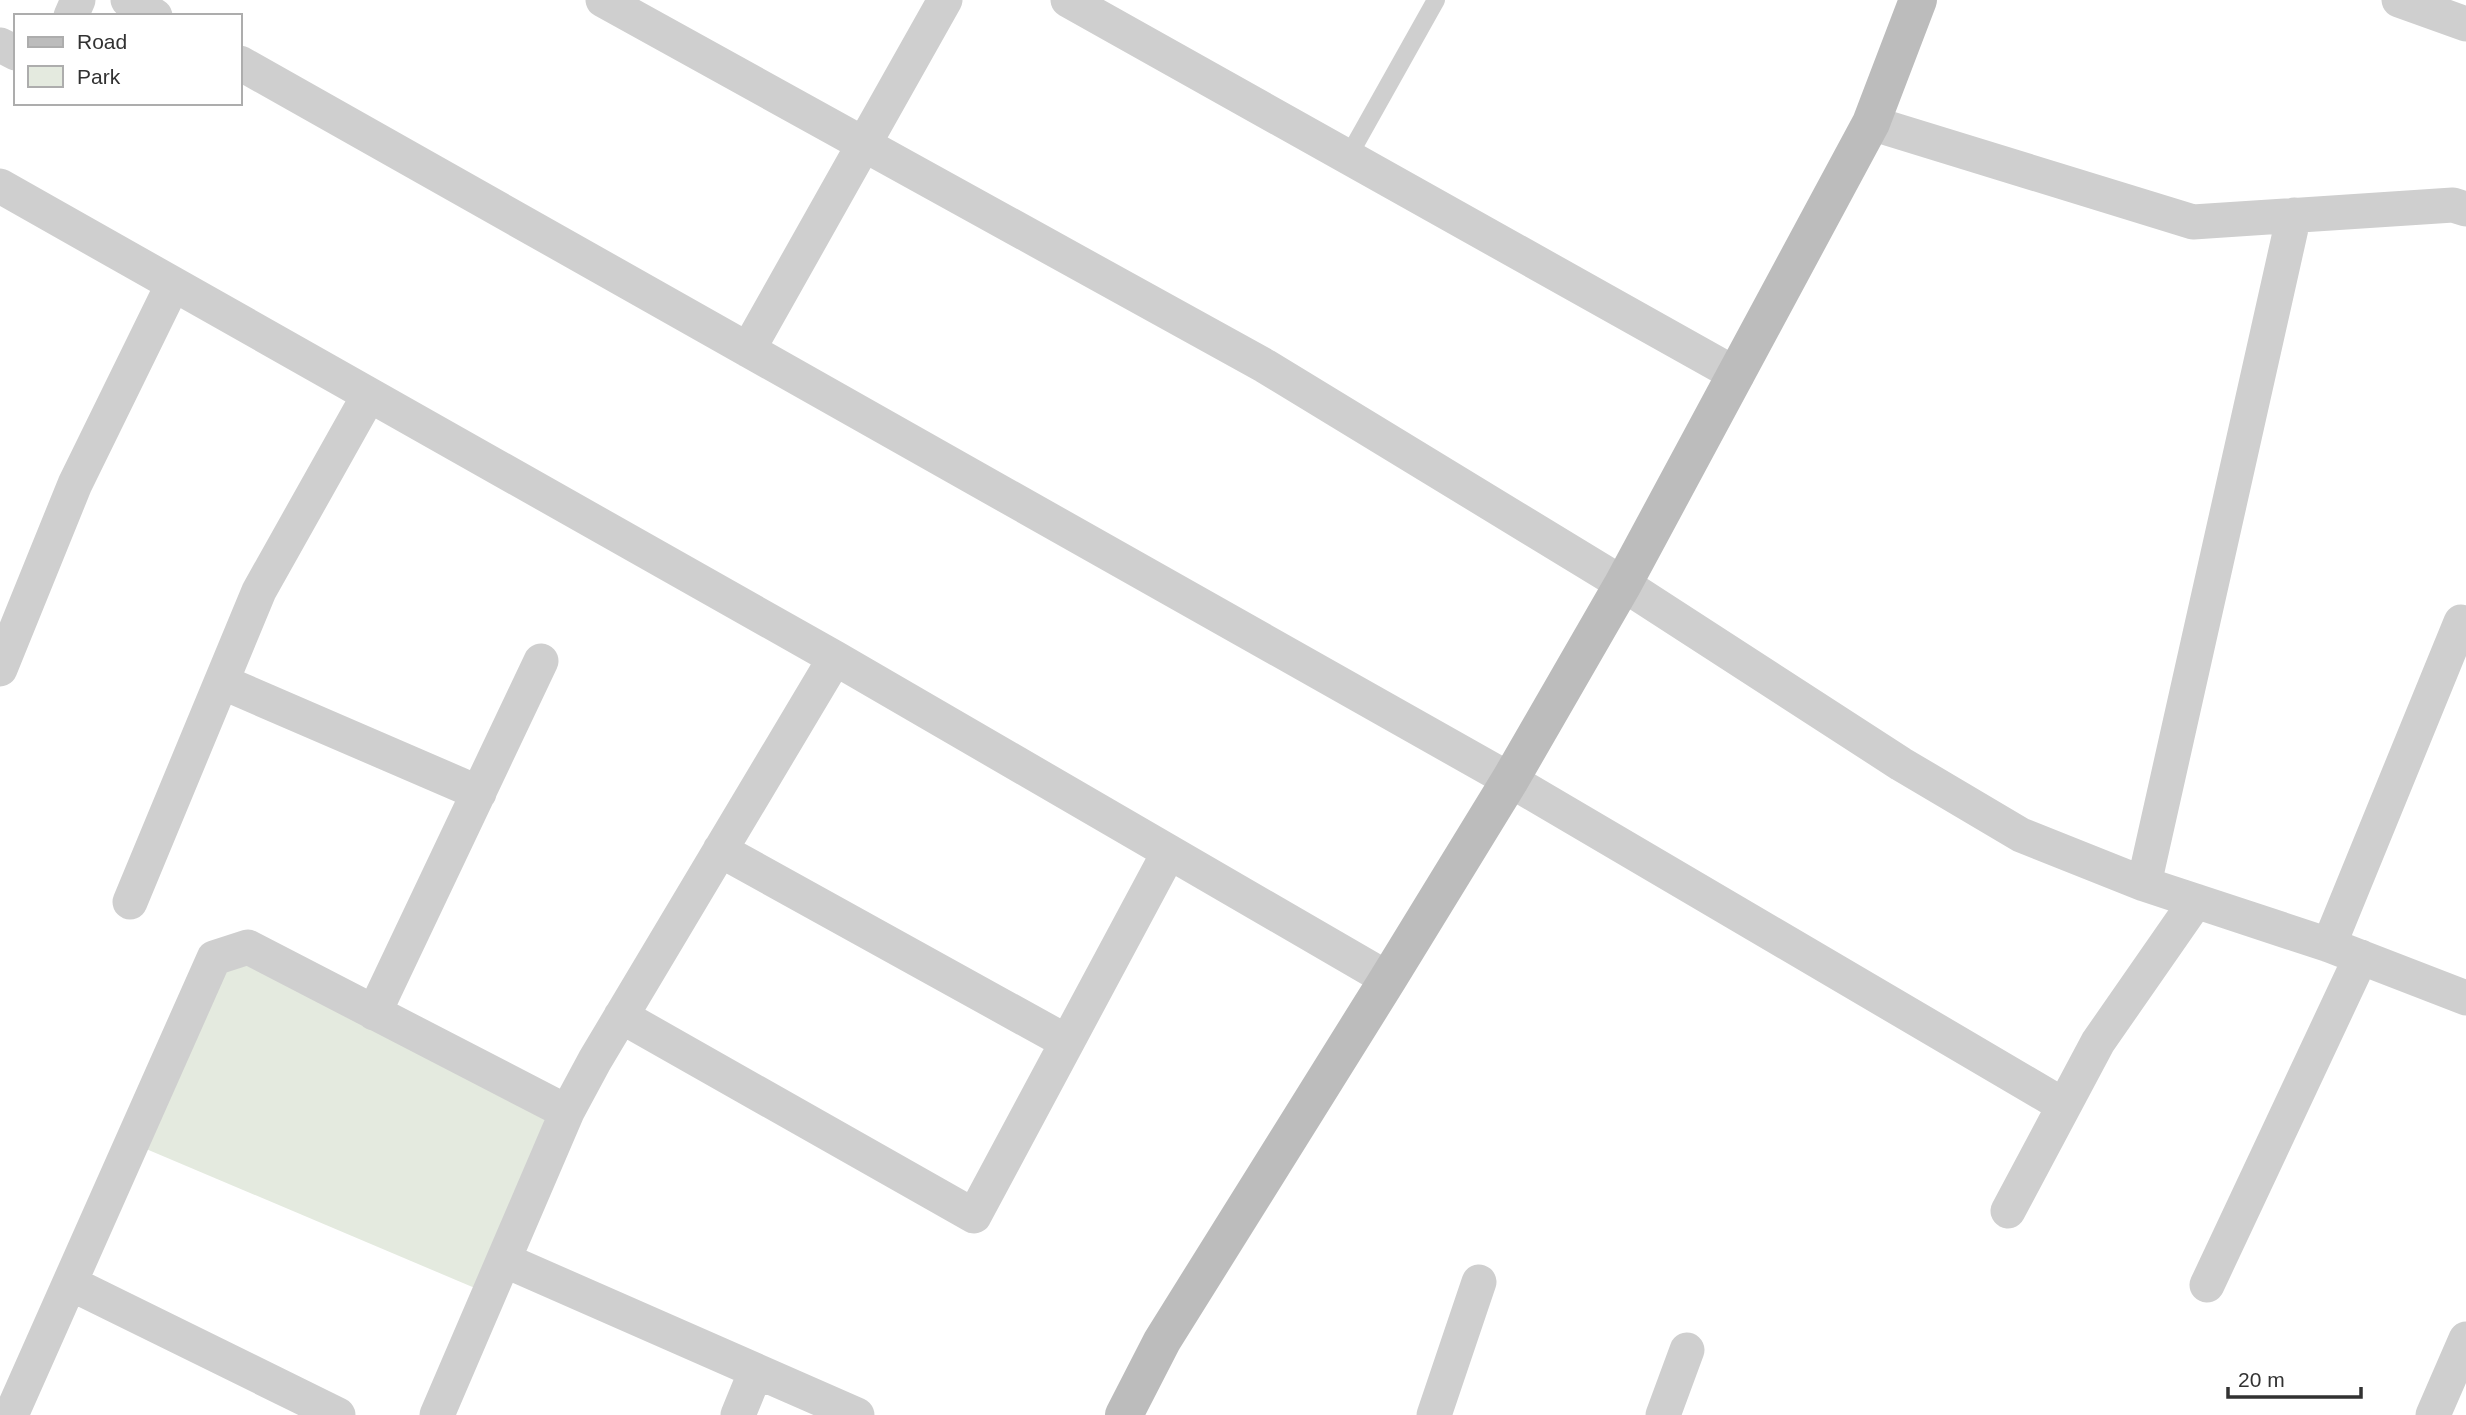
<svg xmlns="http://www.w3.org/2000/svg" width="2466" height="1415" viewBox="0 0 2466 1415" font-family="Arial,sans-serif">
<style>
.green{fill:#e4eadf}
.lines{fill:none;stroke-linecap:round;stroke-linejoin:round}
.lane{stroke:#cfcfcf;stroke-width:18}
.street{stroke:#cfcfcf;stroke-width:35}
.secondary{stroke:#bcbcbc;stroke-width:38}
</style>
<rect width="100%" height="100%" fill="#fff"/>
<!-- green -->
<path class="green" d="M248 947 566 1116 489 1294 132 1143 214 958Z"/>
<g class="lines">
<!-- lane -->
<path class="lane" d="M1348 157 1436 0"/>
<!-- street -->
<path class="street" d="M128 0 155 16
M603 0 1265 366 1623 584 1901 764 2021 835 2144 884 2329 945 2466 998
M1068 0 1737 375
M2399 0 2466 24
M71 16 78 0
M0 45 16 53
M240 63 1510 780 2063 1105
M1871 123 2193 222 2453 205 2466 209
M0 186 835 658 1388 979
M748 350 945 0
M0 669 75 484 173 284
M222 682 479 793
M720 850 1067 1042
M2144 884 2294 215
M130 902 259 591 369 395
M2329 945 2461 622
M374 1013 541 661
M621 1016 974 1216 1169 852
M2008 1211 2098 1042 2196 901
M504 1260 857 1415
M70 1283 338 1415
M2207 1285 2361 957
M11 1415 214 958 248 947 567 1112
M437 1415 567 1112 595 1060 835 658
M738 1415 756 1371
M1434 1415 1479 1282
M1663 1415 1687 1350
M2433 1415 2466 1339"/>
<!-- secondary -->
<path class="secondary" d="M1124 1415 1162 1341 1388 979 1510 780 1623 584 1871 123 1918 0"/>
</g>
<!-- legend -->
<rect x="14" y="14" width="228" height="91" fill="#ffffff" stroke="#adadad" stroke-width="2"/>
<rect x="28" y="37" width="35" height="10" fill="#bcbcbc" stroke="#adadad" stroke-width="2"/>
<text x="77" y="49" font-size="21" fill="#323232">Road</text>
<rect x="28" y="66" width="35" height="21" fill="#e4eadf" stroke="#adadad" stroke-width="2"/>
<text x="77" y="84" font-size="21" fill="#323232">Park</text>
<!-- scale -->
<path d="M2228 1387v10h133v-10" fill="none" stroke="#323232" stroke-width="3.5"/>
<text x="2238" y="1387" font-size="21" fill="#323232" stroke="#ffffff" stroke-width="5" paint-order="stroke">20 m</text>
</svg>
